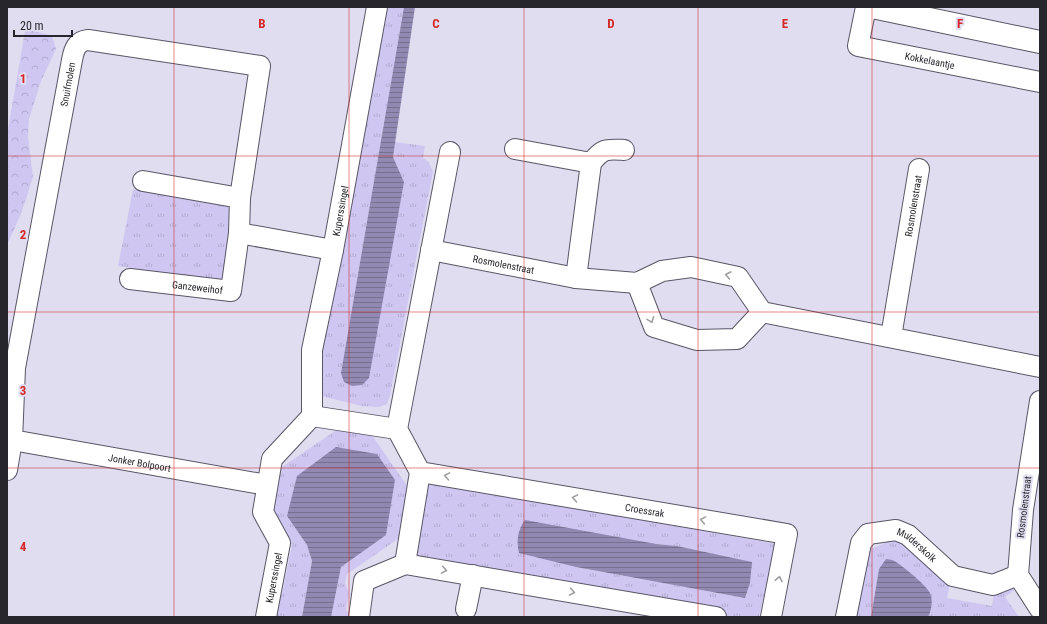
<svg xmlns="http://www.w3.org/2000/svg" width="1047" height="624" viewBox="0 0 1047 624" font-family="'Roboto Condensed',sans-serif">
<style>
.grass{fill:url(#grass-tufts);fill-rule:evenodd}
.forest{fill:url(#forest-crowns)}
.water{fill:url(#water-rules)}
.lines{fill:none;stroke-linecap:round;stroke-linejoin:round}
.minor-casing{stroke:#595666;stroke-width:22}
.tertiary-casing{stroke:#595666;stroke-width:24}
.minor{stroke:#fff;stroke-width:20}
.tertiary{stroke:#fff;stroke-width:22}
.oneway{stroke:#9e9da0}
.grid{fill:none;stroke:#d62828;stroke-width:1;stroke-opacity:0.55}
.labels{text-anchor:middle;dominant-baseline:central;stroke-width:4;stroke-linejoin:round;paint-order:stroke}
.street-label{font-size:10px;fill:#27262d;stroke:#e0ddf0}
.grid-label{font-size:13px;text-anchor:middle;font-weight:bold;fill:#d62828;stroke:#e0ddf0;stroke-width:4;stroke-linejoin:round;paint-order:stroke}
</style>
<defs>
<pattern id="grass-tufts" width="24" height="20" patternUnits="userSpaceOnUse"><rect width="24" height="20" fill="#cfc7f1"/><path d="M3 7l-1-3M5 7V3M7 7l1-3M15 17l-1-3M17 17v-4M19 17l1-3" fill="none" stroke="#b2abcf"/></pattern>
<pattern id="forest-crowns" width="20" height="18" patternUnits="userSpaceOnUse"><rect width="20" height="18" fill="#cfc7f1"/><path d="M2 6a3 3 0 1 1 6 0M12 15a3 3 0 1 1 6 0" fill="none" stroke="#b2abcf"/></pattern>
<pattern id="water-rules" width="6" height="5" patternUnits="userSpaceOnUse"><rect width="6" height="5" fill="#9189b2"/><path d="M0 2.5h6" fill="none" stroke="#767091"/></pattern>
</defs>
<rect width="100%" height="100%" fill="#e0ddf0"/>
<!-- grass -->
<path class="grass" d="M383 7H404L341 373 404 182 393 157 395 142 425 146 423 158 429 162 433 172C418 246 405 321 390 395L387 404 379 407 362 406 317 395 314 386Z
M133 189 236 204 222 282 118 266Z
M338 429 371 434 408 487 398 539 347 574 345 583 349 593 346 610 351 615V617H331L341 567 385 535 395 480 287 516 307 545 312 561 302 617H272L276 597 282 594 292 545 272 519 279 469Z
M423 485H434L495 494 776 544 759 617H729L605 595 410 556ZM656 544 677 546 751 562 750 583 745 598 576 567Z
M895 539 902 541 950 584 947 598 992 606 994 592 1011 585 1017 588 1005 597 1019 617H928C933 608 932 600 929 591L879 569 871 617H855L866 555 873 548Z"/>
<!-- forest -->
<path class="forest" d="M25 31H34L52 36 56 49 41 81 29 119 28 136 33 177 21 214 7 245V135Z"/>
<!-- water -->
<path class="water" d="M404 7H415L393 157 404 182 369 378 362 385 352 386 344 382 341 373Z
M336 447 377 454 395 480 386 535 341 567 331 617H302L312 561 307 545 287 516 297 476Z
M525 520 656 544 677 546 752 562 750 583 745 598 576 567 519 553C516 542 518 529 525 520Z
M886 559C887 559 892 560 892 560 900 563 923 583 928 590 934 597 932 610 928 617H871L879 569Z"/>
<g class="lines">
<!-- minor casing -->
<g class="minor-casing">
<g id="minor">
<path id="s1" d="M866 7 858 46 1040 82"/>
<path d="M515 149 591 163"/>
<path d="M143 181 240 198 239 233"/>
<path id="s2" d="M431 250 576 278 637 283 662 271 691 267 738 277 762 312 1040 367"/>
<path d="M576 278 591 163C603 148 606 149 624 150"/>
<path id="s3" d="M130 279 231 291 239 233 333 250"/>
<path d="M637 283 654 327 697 340 737 339 762 312"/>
<path id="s4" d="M891 337 919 169"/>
<path d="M1040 401 1023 510 1018 575 1040 609"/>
<path d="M312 416 397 429"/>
<path id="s5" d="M7 438 12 440 267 485"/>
<path id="s6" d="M7 470 12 440 15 368 72 60C74 49 77 41 88 40L260 66 240 198"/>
<path id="s7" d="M420 472 787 534 771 617"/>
<path d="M405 564 716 617"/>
<path d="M466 609 473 575"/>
<path id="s8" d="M266 617 280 543 263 512 272 459 312 416V350L333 250 377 7"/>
<path d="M359 617 364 581 405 564 420 472 397 429 450 152"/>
<path id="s9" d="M846 617 861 543 868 534 896 530 908 535 953 576 993 585 1018 575"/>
</g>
</g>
<!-- tertiary casing -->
<g class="tertiary-casing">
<path id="tertiary" d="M872 7 1040 42"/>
</g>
<!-- minor -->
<use href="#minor" class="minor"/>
<!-- tertiary -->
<use href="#tertiary" class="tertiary"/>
</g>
<!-- one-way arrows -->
<defs><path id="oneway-chevron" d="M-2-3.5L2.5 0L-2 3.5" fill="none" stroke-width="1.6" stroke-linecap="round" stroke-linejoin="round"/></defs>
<g class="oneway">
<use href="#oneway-chevron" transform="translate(728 275) rotate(-169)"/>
<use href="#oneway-chevron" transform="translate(651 320) rotate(69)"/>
<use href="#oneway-chevron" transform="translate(447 476) rotate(-170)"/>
<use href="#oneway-chevron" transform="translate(575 498) rotate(-170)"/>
<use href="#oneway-chevron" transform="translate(703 520) rotate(-170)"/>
<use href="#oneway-chevron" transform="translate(444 570) rotate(10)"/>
<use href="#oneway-chevron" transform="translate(779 579) rotate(-79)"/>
<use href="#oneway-chevron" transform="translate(572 592) rotate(10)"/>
</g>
<!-- grid -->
<path class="grid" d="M174 7V617M349 7V617M524 7V617M698 7V617M872 7V617M7 156H1040M7 312H1040M7 468H1040"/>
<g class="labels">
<!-- street labels -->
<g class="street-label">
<text stroke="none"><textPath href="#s1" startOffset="113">Kokkelaantje</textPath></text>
<text stroke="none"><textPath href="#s6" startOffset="391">Snuifmolen</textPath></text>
<text stroke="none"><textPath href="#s4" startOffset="133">Rosmolenstraat</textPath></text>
<text stroke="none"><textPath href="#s8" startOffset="431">Kuperssingel</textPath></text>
<text stroke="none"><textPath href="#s2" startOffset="74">Rosmolenstraat</textPath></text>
<text stroke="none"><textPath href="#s3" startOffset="68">Ganzeweihof</textPath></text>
<text stroke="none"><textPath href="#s5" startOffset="135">Jonker Bolpoort</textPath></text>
<text transform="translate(1024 507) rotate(-83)">Rosmolenstraat</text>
<text stroke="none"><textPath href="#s7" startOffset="228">Croessrak</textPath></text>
<text stroke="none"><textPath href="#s9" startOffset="141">Mulderskolk</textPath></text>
<text stroke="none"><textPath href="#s8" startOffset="40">Kuperssingel</textPath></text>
</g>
</g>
<g class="grid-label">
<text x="262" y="28">B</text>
<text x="436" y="28">C</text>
<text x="611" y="28">D</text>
<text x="785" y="28">E</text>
<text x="960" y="28">F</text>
<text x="23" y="83">1</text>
<text x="23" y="239">2</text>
<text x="23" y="395">3</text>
<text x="23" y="551">4</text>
</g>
<!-- border -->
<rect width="1047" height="624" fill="none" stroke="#27262d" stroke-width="16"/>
<!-- scale -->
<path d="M14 30v6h58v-6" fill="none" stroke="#27262d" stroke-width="2"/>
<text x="20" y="30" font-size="12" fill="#27262d" stroke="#e0ddf0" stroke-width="3" paint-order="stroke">20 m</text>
</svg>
